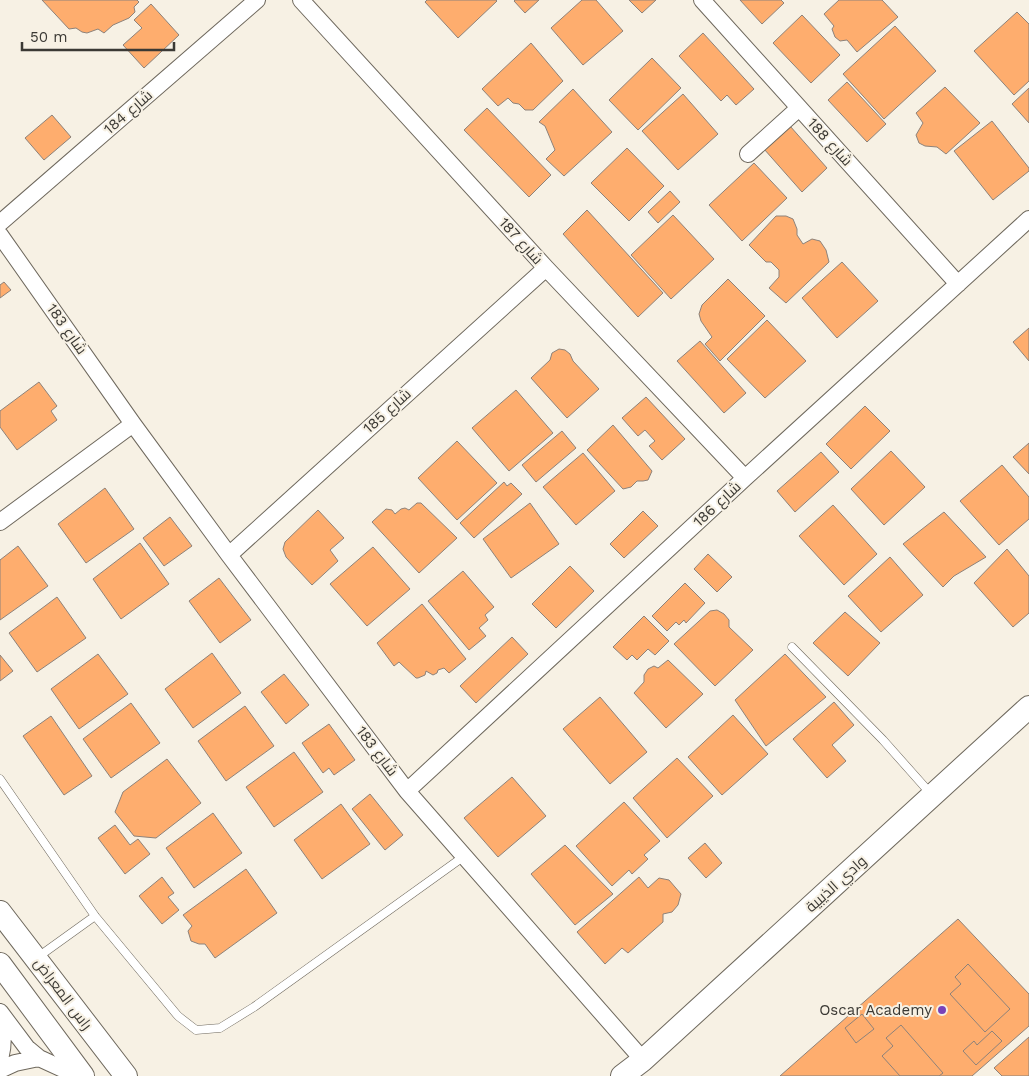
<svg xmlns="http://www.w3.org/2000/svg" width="1029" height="1076" viewBox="0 0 1029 1076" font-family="'Work Sans',Cairo,sans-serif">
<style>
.building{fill:#fead6e;stroke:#8d827a}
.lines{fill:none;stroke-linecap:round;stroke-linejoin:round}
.lane-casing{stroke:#6e685d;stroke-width:9}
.street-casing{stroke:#6e685d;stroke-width:18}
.secondary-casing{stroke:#6e685d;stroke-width:24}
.lane{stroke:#fff;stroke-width:8}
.street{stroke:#fff;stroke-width:16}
.secondary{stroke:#fff;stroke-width:22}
.poi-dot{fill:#7942b9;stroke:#f7f1e4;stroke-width:2}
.labels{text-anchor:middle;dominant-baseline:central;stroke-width:4;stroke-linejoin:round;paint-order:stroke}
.street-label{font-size:15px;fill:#3b3934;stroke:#f7f1e4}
.poi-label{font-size:15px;fill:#3b3934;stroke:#f7f1e4;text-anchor:end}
</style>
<rect width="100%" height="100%" fill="#f7f1e4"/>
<!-- building -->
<path class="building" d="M42 0H137L139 2 134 7 135 12 129 18 113 25 104 33 98 29 87 33 82 32 76 28 69 29Z
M427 0H496L497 1 458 38 425 2Z
M515 0H539L525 13 514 1Z
M582 0H596L623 31 583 65 551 28Z
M629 0H656L642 13Z
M740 0H781L784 3 762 24Z
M839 0H882L898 17 857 52 847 40 840 41 835 37 832 29 834 26 824 14Z
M151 4 179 35 144 68 123 45 142 28 134 20Z
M1017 12 1029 24V81L1014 95 974 51Z
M802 15 840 55 811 83 773 43Z
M895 26 936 71 884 119 843 74Z
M703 33 754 89 736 105 727 95 721 101 679 56Z
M531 43 563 81 533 110H525L519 104 513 103 508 98 498 106 482 89Z
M652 58 681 88 638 130 609 100Z
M847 82 886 124 867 142 828 100Z
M945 87 980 123 946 154 937 147 925 146 919 143 916 135 923 123 916 113Z
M1029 88V123L1012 104Z
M573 89 612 132 564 176 546 159 555 150 545 126 539 122Z
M683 94 718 134 678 170 642 131Z
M487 108 551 175 529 197 464 130Z
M52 115 71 137 44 160 25 138Z
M992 121 1029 168V171L993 200 954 151Z
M790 126 827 168 802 192 764 149Z
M627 148 664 186 629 221 591 183Z
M754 163 787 198 742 241 709 205Z
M670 191 680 202 658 223 648 212Z
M587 210 663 293 638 317 563 234Z
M673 215 714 259 671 299 631 255Z
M776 216H786L793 219 797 229V235L803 244 812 239 820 241 826 250 829 262 786 303 769 288 779 277V270L771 262H766L749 245Z
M842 262 878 301 837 338 802 298Z
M728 279 765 316 720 361 705 344 712 337 701 321 699 314 702 305Z
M4 282 11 290 0 298V285Z
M767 320 806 361 765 398 727 359Z
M1029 328V361L1013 342Z
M700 341 746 393 724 413 677 361Z
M559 349 565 350 570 354 573 361 599 389 567 418 531 378 550 360 552 353Z
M39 382 57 406 51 411 57 420 17 450 0 427V411Z
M516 390 553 433 509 471 472 428Z
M646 397 685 439 662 460 649 446 655 441 645 430 638 436 622 418Z
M865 406 890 431 851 469 826 444Z
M613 425 652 471 648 480 643 481H637L631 487 623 489 587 450Z
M562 431 576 448 536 482 522 465Z
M457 441 497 483 457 520 418 478Z
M1029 443V474L1013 457Z
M891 451 925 487 884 525 851 489Z
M821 452 839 472 795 512 777 491Z
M583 453 615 491 576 525 543 487Z
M1002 465 1029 497V519L999 545 960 501Z
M504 482 507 486 511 483 522 494 474 538 460 523Z
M105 488 134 529 86 563 58 524Z
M417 503H421L457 538 419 573 372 522 386 509 392 510 395 514 401 509 405 508 409 510Z
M530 503 559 544 511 578 483 539Z
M833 505 877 554 844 585 799 536Z
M318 510 344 538 330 550 338 561 312 585 286 557 283 549 285 542Z
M643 511 658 526 624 558 610 544Z
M944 512 986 557 954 576 943 587 903 544Z
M170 517 192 546 164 566 143 538Z
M140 543 169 584 121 619 93 579Z
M18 546 48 586 0 620V560Z
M373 547 410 589 367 626 330 584Z
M1007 549 1029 576V613L1013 627 974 583Z
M708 554 732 577 717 592 694 569Z
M890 557 923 595 881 632 848 596Z
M570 566 594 591 556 628 532 604Z
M463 571 494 607 485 615 488 620 479 628 486 636 469 650 428 601Z
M219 578 251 620 220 643 189 601Z
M685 583 705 603 686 623 684 620 679 625 676 622 667 631 652 616Z
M57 597 86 638 37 672 9 633Z
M422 604 466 659 449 673 444 668 438 670 437 673 433 675 426 671 425 675 418 678H416L399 662 394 666 377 643Z
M717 610 724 614 729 620V627L753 650 715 686 674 644 710 611Z
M845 612 880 643 848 676 813 643Z
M644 616 669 641 655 655 648 649 637 660 632 655 627 660 613 647Z
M512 637 528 654 476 703 460 686Z
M212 653 241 693 193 728 165 689Z
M98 654 128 694 79 729 51 689Z
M785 654 826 697 766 746 735 700Z
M0 655 13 671 0 681Z
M668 660 703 694 666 728 634 693 644 682V675L648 669 654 666 658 668Z
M284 674 309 705 286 724 261 692Z
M600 697 647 752 610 784 563 729Z
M834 702 854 725 832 745 846 761 827 778 793 739Z
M131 703 160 743 111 778 83 739Z
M245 706 274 746 226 781 198 741Z
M733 715 768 754 722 795 688 757Z
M51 716 92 776 64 795 23 736Z
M329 724 355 760 334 775 329 768 323 773 302 743Z
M294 752 323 792 274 827 246 787Z
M677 758 713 796 667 838 633 798Z
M167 759 201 803 156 838 134 836 115 812 123 792Z
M512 777 546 816 498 857 464 818Z
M370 794 403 835 385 850 352 809Z
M624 802 660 841 644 855 648 859 632 874 629 870 612 886 576 846Z
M341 804 370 844 322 879 294 840Z
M213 813 242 853 194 888 166 848Z
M115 825 130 845 138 839 150 854 125 874 98 838Z
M705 843 722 863 706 878 688 858Z
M565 845 613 894 575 925 531 874Z
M246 869 277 913 215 958 205 944H199L191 941 188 931 192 926 183 915Z
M162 877 174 893 168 897 179 910 162 924 139 896Z
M639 877 648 888 659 878 669 880 681 894 678 905 672 912 663 914V922L628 953 622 948 605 964 577 932Z
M958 919 1029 994V1026L972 1076H780Z
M968 964 1010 1009 985 1032 950 994 961 984 955 977Z
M862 1014 874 1029 856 1043 845 1028Z
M901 1025 943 1073 939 1076H900L882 1056 893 1046 886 1038Z
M992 1031 1002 1041 976 1065 963 1051 974 1041 977 1045Z
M1029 1037V1076H1002L994 1068Z"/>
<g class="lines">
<!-- lane casing -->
<g class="lane-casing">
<path id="lane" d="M792 647 883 740 931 794
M0 779 95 916 178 1016 196 1030 220 1028 254 1007 463 857
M38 957 95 916"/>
</g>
<!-- street casing -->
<g class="street-casing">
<path id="street" d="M301 0 546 268 745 478
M702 0 958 284
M748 154 799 108
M0 223 257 0
M0 235 133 424 229 555 407 791 643 1060
M0 522 133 424
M229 555 546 268
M407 791 745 478 1029 219
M0 1012 27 1048 39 1058 78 1076
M0 1060C4 1044 4 1031 1 1015
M0 1070 15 1063 39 1058"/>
</g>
<!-- secondary casing -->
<g class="secondary-casing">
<path id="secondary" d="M0 912 126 1076
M0 964 83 1076
M622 1076 643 1060 1029 707"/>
</g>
<!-- lane -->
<use href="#lane" class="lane"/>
<!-- street -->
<use href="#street" class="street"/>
<!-- secondary -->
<use href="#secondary" class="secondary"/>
</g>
<!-- markers -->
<circle class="poi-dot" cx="942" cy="1010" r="5"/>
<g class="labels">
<!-- street labels -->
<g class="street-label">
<text transform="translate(128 112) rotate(-41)">شارع 184</text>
<text transform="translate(830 142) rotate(48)">شارع 188</text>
<text transform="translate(521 241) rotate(48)">شارع 187</text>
<text transform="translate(67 329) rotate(55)">شارع 183</text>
<text transform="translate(387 411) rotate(-42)">شارع 185</text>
<text transform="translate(717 504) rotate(-43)">شارع 186</text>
<text transform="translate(377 751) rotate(53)">شارع 183</text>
<text transform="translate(836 884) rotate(-42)">وادي الذيبية</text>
<text transform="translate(63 994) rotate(53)">راس المعراض</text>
</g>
<!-- poi labels -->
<g class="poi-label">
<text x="932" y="1010">Oscar Academy</text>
</g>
</g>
<!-- scale -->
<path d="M22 42v8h152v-8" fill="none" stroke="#3b3934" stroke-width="2.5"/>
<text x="30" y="42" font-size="15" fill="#3b3934" stroke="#f7f1e4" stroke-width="4" paint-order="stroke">50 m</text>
</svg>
